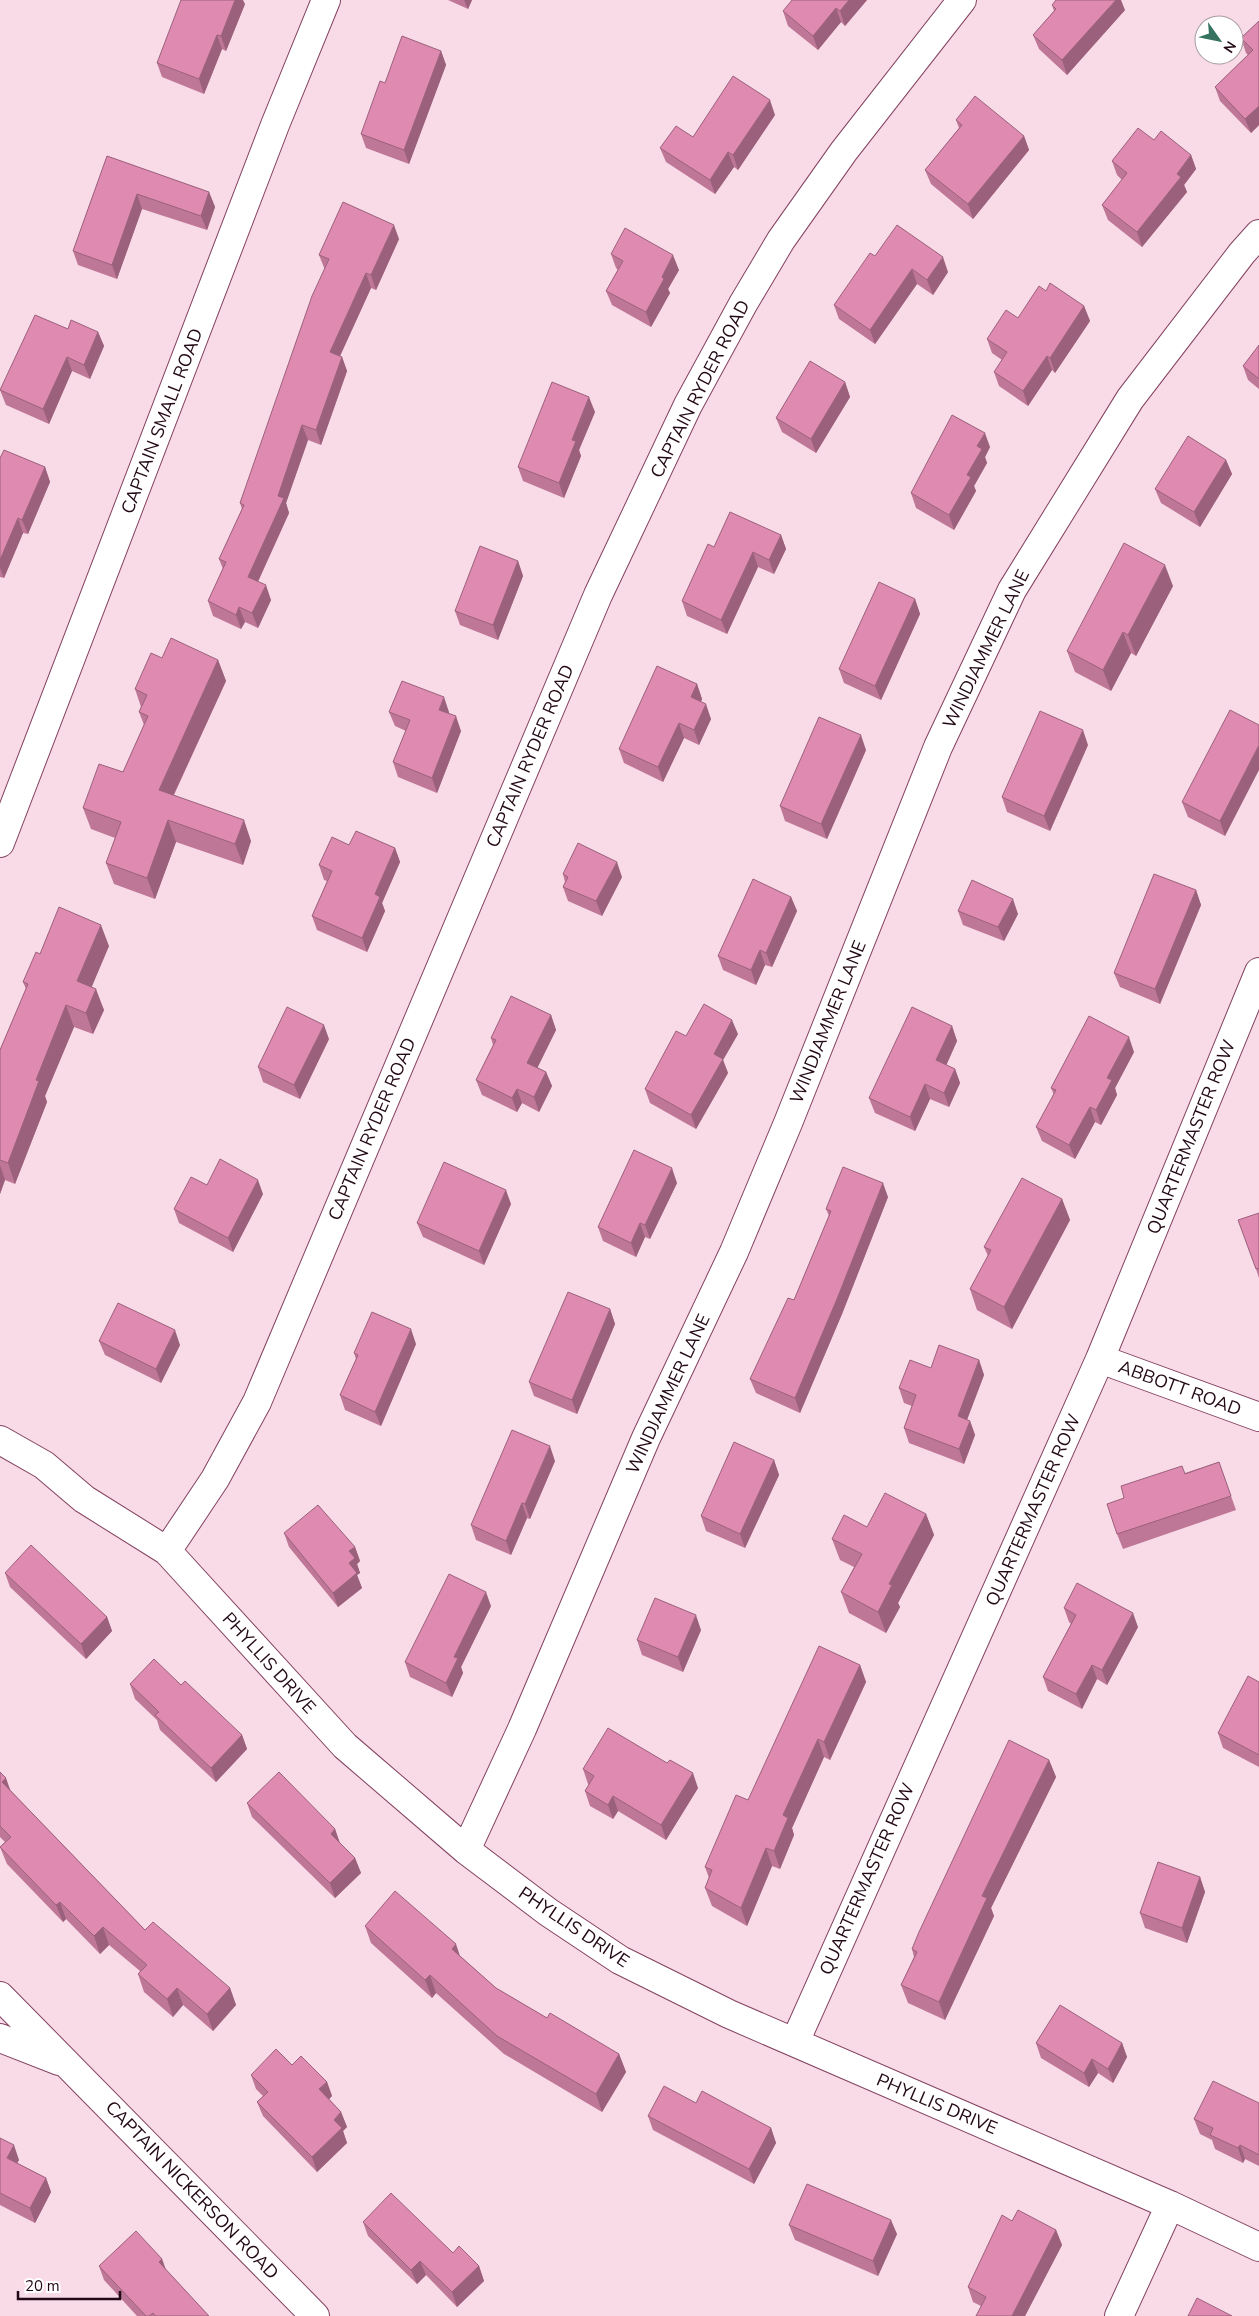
<svg xmlns="http://www.w3.org/2000/svg" width="1259" height="2316" viewBox="0 0 1259 2316" font-family="'Nunito Sans',sans-serif">
<style>
.lines{fill:none;stroke-linecap:round;stroke-linejoin:round}
.minor-casing{stroke:#834261;stroke-width:30}
.minor{stroke:#fff;stroke-width:28}
.wall{fill:#bf7798}
.shaded-wall{fill:#9b617c}
.building{fill:#de8ab1;stroke:#9b617c}
.labels{text-anchor:middle;dominant-baseline:central;stroke-width:4;stroke-linejoin:round;paint-order:stroke}
.street-label{font-size:18px;fill:#230916;stroke:#fff}
</style>
<rect width="100%" height="100%" fill="#f9dae7"/>
<g class="lines">
<!-- minor casing -->
<g class="minor-casing">
<path id="minor" d="M0 843 275 125 326 0
M1100 1359 1259 1417
M0 1440 44 1465 84 1499 167 1551 345 1746 466 1850 548 1912 620 1960 729 2014 1170 2205 1259 2247
M167 1551 215 1479 257 1402 598 595 688 405 743 304 781 240 844 151 962 0
M466 1850 522 1729 646 1438 734 1252 788 1123 938 747 1012 590 1130 399 1242 253 1259 234
M0 1996 315 2316
M0 2038 59 2061
M795 2042 1100 1359 1259 972
M1119 2316 1170 2205"/>
</g>
<!-- minor -->
<use href="#minor" class="minor"/>
</g>
<!-- wall -->
<path class="wall" d="M448 0H472L468 9Z
M867 0 845 26 841 22 818 50 788 26 783 11Z
M245 4 226 51 222 49 204 94 162 77 157 63Z
M1052 5 1125 10 1067 75 1039 49 1033 35 1054 11Z
M1259 21V125L1251 133 1220 101 1215 87 1248 55 1246 53 1241 38Z
M441 51 446 65 409 164 366 148 361 134 385 83Z
M775 115 738 170 734 167 715 194 666 162 660 148 693 137Z
M956 120 1024 136 1029 150 973 219 931 184 925 170 959 128Z
M1154 140 1191 155 1196 169 1184 185 1187 192 1142 247 1108 220 1102 205 1122 180 1117 175 1112 161Z
M107 156 209 192 215 207 207 230 142 209 117 279 78 265 73 251Z
M399 239 376 290 371 288 340 356 342 357 347 371 321 445 308 440 286 503 289 513 258 582 271 600 258 628 245 622 241 629 213 616 208 601 223 569 219 559 242 509 240 503 325 270 319 255Z
M611 254 679 270 668 289 670 293 651 327 612 305 606 291 618 270 616 268Z
M875 256 948 272 933 295 917 284 875 344 839 319 834 305Z
M1046 291 1084 306 1090 321 1055 373 1052 370 1028 406 999 386 994 372 1002 360 992 353 987 339 1018 318Z
M68 329 98 332 104 346 90 379 72 371 49 424 6 405 0 390Z
M1259 345V389L1248 380 1243 366Z
M845 382 850 397 816 453 782 432 776 418Z
M595 412 579 450 581 456 564 498 523 481 518 467Z
M990 447 985 457 987 463 974 486 976 491 954 530 916 508 911 493Z
M0 458 45 467 50 482 28 534 23 533 4 578 0 577Z
M1226 460 1232 474 1200 527 1161 503 1155 489Z
M781 535 786 549 774 574 758 567 727 634 687 616 682 601 714 547Z
M518 561 523 576 498 640 460 625 455 611Z
M1173 586 1136 656 1131 653 1111 691 1075 672 1067 651Z
M915 599 920 614 881 700 844 683 839 669Z
M162 658 218 660 226 681 174 795 251 841 243 865 176 842 155 899 114 884 106 863 115 838 91 829 83 808 123 772 144 725 139 712 141 707 135 689Z
M697 684 702 699 701 702 711 719 699 745 684 738 663 782 624 763 619 749Z
M389 712H449V713L461 731 437 793 398 777 393 762 406 731 395 726Z
M1259 725 1225 836 1188 817 1182 802Z
M1088 745 1050 831 1007 812 1002 797Z
M866 750 827 839 785 821 780 806Z
M349 845 395 848 400 862 382 903 385 911 367 952 317 930 312 916 327 881 324 880 319 865Z
M563 874 622 877 602 916 568 901 563 887 565 882Z
M1196 890 1201 905 1160 1004 1120 987 1114 973Z
M791 897 797 911 772 967 765 965 756 985 723 970 718 956Z
M958 911 1018 914 1004 941 963 925Z
M109 946 91 987 104 1010 93 1034 74 1027 45 1096 47 1102 15 1184 5 1180 0 1194V1050L26 989 23 982 40 954Z
M551 1015 556 1030 537 1067 546 1072 552 1086 539 1112 522 1103 517 1112 482 1095 476 1080 493 1045 491 1038Z
M952 1026 957 1041 946 1065 955 1069 960 1083 949 1107 930 1099 915 1131 875 1113 869 1098Z
M738 1034 723 1060 728 1073 696 1129 650 1103 645 1089 686 1036Z
M329 1039 300 1099 263 1082 258 1067Z
M1134 1052 1115 1088 1117 1095 1101 1125 1095 1122 1075 1159 1042 1141 1036 1127 1054 1095 1051 1088Z
M677 1183 650 1239 645 1237 636 1257 603 1241 598 1227Z
M263 1194 233 1252 179 1223 174 1209Z
M888 1197 842 1314 800 1413 756 1393 750 1379 794 1300 829 1216 826 1209Z
M1062 1199 1070 1220 1012 1329 977 1310 970 1289 988 1256 984 1247Z
M511 1204 484 1265 423 1237 417 1223Z
M1259 1213V1278L1256 1269Z
M610 1309 615 1324 577 1414 534 1396 529 1382Z
M99 1341 180 1345 161 1383 105 1355Z
M416 1344 381 1426 345 1410 340 1395 356 1359 354 1353Z
M979 1360 984 1375 967 1420 970 1421 975 1435 964 1464 909 1443 904 1428 912 1406 904 1403 899 1388 931 1368Z
M774 1460 779 1475 745 1548 706 1531 701 1516Z
M555 1461 530 1519 527 1518 511 1555 476 1540 471 1525Z
M1219 1462 1236 1510 1123 1549 1117 1534 1185 1473Z
M926 1514 934 1535 898 1603 900 1607 886 1633 849 1613 841 1592 854 1567 840 1560 832 1539 867 1527Z
M284 1533 355 1547 360 1561 357 1564 360 1573 357 1575 362 1588 338 1607 289 1547Z
M5 1573 107 1617 112 1631 86 1659 10 1587Z
M491 1606 461 1667 463 1673 452 1697 410 1677 405 1662Z
M1064 1608 1138 1627 1107 1685 1097 1679 1082 1709 1048 1691 1043 1677 1071 1624 1069 1622Z
M701 1630 683 1672 642 1655 637 1640Z
M860 1665 866 1682 830 1760 824 1757 792 1828 794 1835 780 1869 772 1866 747 1926 712 1906 705 1888 709 1878 705 1867 748 1800Z
M1259 1682V1767L1223 1748 1218 1733Z
M130 1684 242 1735 247 1749 216 1782 160 1730 157 1720 135 1699Z
M1049 1760 1056 1777 991 1908 994 1916 945 2020 908 2003 901 1985 914 1957 912 1949Z
M583 1769 698 1788 666 1840 618 1811 613 1819 590 1806 585 1791 589 1785 588 1784Z
M0 1772 11 1791 145 1930 230 1988 236 2005 213 2031 183 2005 173 2017 144 1992 138 1974 140 1971 109 1945 100 1954 66 1919 63 1922 7 1864 0 1847 5 1842 0 1837Z
M247 1803 335 1829 340 1843 355 1858 361 1873 335 1898 252 1817Z
M1200 1877 1205 1892 1187 1943 1145 1928 1140 1913Z
M365 1926 460 1956 496 1988 547 2018 619 2054 626 2072 602 2112 504 2054 436 1993 432 1998 371 1943Z
M1036 2043H1122L1127 2057 1113 2083 1098 2073 1089 2087 1041 2058Z
M292 2065 327 2082 332 2096 329 2099 341 2112 347 2127 343 2131 347 2143 317 2172 263 2116 257 2102 263 2096 256 2089 251 2075Z
M696 2103 771 2128 776 2143 754 2184 653 2130 648 2116Z
M1259 2103V2166L1245 2159 1243 2163 1215 2149 1212 2140 1200 2134 1194 2119Z
M0 2138 19 2160 17 2163 46 2178 51 2192 35 2223 0 2205Z
M1012 2221 1056 2230 1062 2245 1025 2316H976L981 2306 973 2302 968 2287Z
M363 2222 453 2253 479 2266 484 2281 457 2307 426 2275 417 2284 368 2236Z
M789 2225 897 2234 878 2276 795 2240Z
M162 2259 166 2270 209 2316H137L104 2280 99 2266Z"/>
<!-- shaded-wall -->
<path class="shaded-wall" d="M235 0H243L245 4 226 51 221 36Z
M464 0H472L468 9Z
M849 0H867L845 26 840 11Z
M1116 0H1121L1125 10 1067 75 1062 60Z
M836 8 841 22 818 50 813 36Z
M217 35 222 49 204 94 199 79Z
M441 51 446 65 409 164 404 150Z
M770 100 775 115 738 170 733 155Z
M1259 106V125L1251 133 1245 119Z
M1024 136 1029 150 973 219 968 204Z
M728 152 734 167 715 194 710 180Z
M1191 155 1196 169 1184 185 1187 192 1142 247 1137 232 1177 174Z
M209 192 215 207 207 230 201 216Z
M137 194 142 209 117 279 112 265Z
M394 225 399 239 376 290 371 275Z
M673 255 679 270 668 289 670 293 651 327 646 312 662 277Z
M943 257 948 272 933 295 927 280Z
M912 269 917 284 875 344 870 330Z
M366 273 371 288 335 367 330 352Z
M1084 306 1090 321 1055 373 1050 358Z
M98 332 104 346 90 379 84 365Z
M1047 356 1052 370 1028 406 1023 391Z
M67 357 72 371 49 424 43 409Z
M342 357 347 371 321 445 316 430Z
M845 382 850 397 816 453 811 439Z
M589 397 595 412 579 450 581 456 564 498 559 483 572 440Z
M302 425 308 440 286 503 289 513 253 592 248 577 278 496Z
M985 433 990 447 985 457 987 463 974 486 976 491 954 530 949 515 967 475 977 446Z
M1226 460 1232 474 1200 527 1194 512Z
M45 467 50 482 28 534 22 520Z
M18 518 23 533 4 578 0 568V560Z
M781 535 786 549 774 574 769 560Z
M753 552 758 567 727 634 721 620Z
M518 561 523 576 498 640 493 625Z
M1165 565 1173 586 1136 656 1128 635Z
M266 585 271 600 258 628 252 613Z
M915 599 920 614 881 700 875 686Z
M239 607 245 622 241 629 236 615Z
M1123 632 1131 653 1111 691 1103 670Z
M218 660 226 681 166 811 159 790Z
M697 684 702 699 696 712 691 697Z
M444 697 449 712 445 724 439 710Z
M706 704 711 719 699 745 694 730Z
M456 716 461 731 437 793 432 778Z
M679 723 684 738 663 782 658 767Z
M1083 730 1088 745 1050 831 1044 816Z
M861 735 866 750 827 839 821 824Z
M1259 745V770L1225 836 1220 821Z
M168 820 176 842 155 899 147 878Z
M244 820 251 841 243 865 235 844Z
M395 848 400 862 382 903 385 911 367 952 362 938 375 894Z
M617 862 622 877 602 916 596 901Z
M1196 890 1201 905 1160 1004 1155 989Z
M791 897 797 911 772 967 766 953Z
M1013 899 1018 914 1004 941 998 927Z
M101 925 109 946 85 1003 77 981Z
M760 950 765 965 756 985 751 970Z
M96 989 104 1010 93 1034 86 1013Z
M66 1005 74 1027 45 1096 47 1102 15 1184 8 1163 36 1080Z
M551 1015 556 1030 533 1077 527 1063Z
M732 1020 738 1034 723 1060 728 1073 696 1129 691 1115 714 1054Z
M324 1025 329 1039 300 1099 294 1085Z
M952 1026 957 1041 942 1075 936 1060Z
M1129 1037 1134 1052 1115 1088 1117 1095 1101 1125 1096 1110 1107 1078Z
M955 1069 960 1083 949 1107 944 1093Z
M546 1072 552 1086 539 1112 534 1097Z
M925 1084 930 1099 915 1131 910 1117Z
M517 1089 522 1103 517 1112 512 1098Z
M1090 1107 1095 1122 1075 1159 1069 1145Z
M0 1165 5 1180 0 1194Z
M672 1168 677 1183 650 1239 645 1225Z
M258 1180 263 1194 233 1252 228 1238Z
M883 1183 888 1197 842 1314 800 1413 795 1398Z
M506 1190 511 1204 484 1265 479 1251Z
M1062 1199 1070 1220 1012 1329 1004 1307Z
M640 1223 645 1237 636 1257 631 1243Z
M610 1309 615 1324 577 1414 572 1400Z
M411 1329 416 1344 381 1426 375 1412Z
M175 1330 180 1345 161 1383 156 1369Z
M979 1360 984 1375 963 1430 958 1416Z
M970 1421 975 1435 964 1464 959 1449Z
M550 1446 555 1461 530 1519 525 1504Z
M774 1460 779 1475 745 1548 740 1534Z
M522 1503 527 1518 511 1555 506 1541Z
M926 1514 934 1535 898 1603 900 1607 886 1633 878 1612 889 1584Z
M355 1547 360 1561 357 1564 360 1573 357 1575 362 1588 338 1607 333 1593 349 1563V1551Z
M486 1592 491 1606 461 1667 463 1673 452 1697 446 1683 454 1657Z
M1133 1613 1138 1627 1107 1685 1102 1670Z
M696 1615 701 1630 683 1672 678 1657Z
M107 1617 112 1631 86 1659 81 1644Z
M860 1665 866 1682 830 1760 824 1742Z
M1092 1665 1097 1679 1082 1709 1076 1694Z
M242 1735 247 1749 216 1782 211 1768Z
M818 1739 824 1757 792 1828 794 1835 780 1869 774 1851 783 1815Z
M1049 1760 1056 1777 991 1908 994 1916 945 2020 939 2002 982 1896Z
M693 1773 698 1788 666 1840 661 1825Z
M6 1778 12 1795 2 1782Z
M613 1796 618 1811 613 1819 608 1805Z
M335 1829 340 1844 331 1834Z
M766 1848 772 1866 747 1926 741 1908Z
M355 1858 361 1873 335 1898 330 1883Z
M1200 1877 1205 1892 1187 1943 1182 1928Z
M60 1902 66 1919 63 1922 56 1905Z
M103 1927 109 1945 100 1954 94 1936Z
M456 1944 462 1962 452 1949Z
M430 1975 436 1993 432 1998 425 1980Z
M177 1988 183 2005 173 2017 167 1999Z
M230 1988 236 2005 213 2031 207 2014Z
M1122 2043 1127 2057 1113 2083 1108 2069Z
M619 2054 626 2072 602 2112 596 2094Z
M1092 2059 1098 2073 1089 2087 1084 2073Z
M327 2082 332 2096 324 2104 319 2089Z
M341 2112 347 2127 343 2131 347 2143 317 2172 312 2157 334 2120Z
M771 2128 776 2143 754 2184 749 2169Z
M14 2145 19 2160 12 2172 7 2158Z
M1240 2145 1245 2159 1243 2163 1238 2148Z
M46 2178 51 2192 35 2223 30 2208Z
M891 2220 897 2234 878 2276 873 2261Z
M1056 2230 1062 2245 1025 2316H1012Z
M162 2259 167 2273 159 2262Z
M420 2261 426 2275 417 2284 411 2270Z
M479 2266 484 2281 457 2307 452 2292Z"/>
<!-- building -->
<path class="building" d="M181 0H235L221 36 217 35 199 79 157 63Z
M792 0H849L840 11 836 8 813 36 783 11Z
M1056 0H1116L1062 60 1033 35 1056 9 1052 5Z
M1259 21V106L1245 119 1215 87 1253 50 1241 38Z
M402 36 441 51 404 150 361 134 380 81 385 83Z
M733 76 770 100 733 155 728 152 710 180 660 148 676 126 693 137Z
M975 96 1024 136 968 204 925 170 962 125 956 120Z
M1138 128 1154 140 1161 131 1191 155 1177 174 1181 177 1137 232 1102 205 1127 173 1112 161Z
M107 156 209 192 201 216 137 194 112 265 73 251Z
M343 202 394 225 371 275 366 273 330 352 342 357 316 430 302 425 278 496 284 498 248 577 266 585 252 613 239 607 236 615 208 601 226 562 219 559 244 505 240 503 312 296 329 259 319 255Z
M897 225 943 257 927 280 912 269 870 330 834 305 870 253 875 256Z
M625 228 673 255 662 277 664 279 646 312 606 291 623 261 611 254Z
M1050 283 1084 306 1050 358 1047 356 1023 391 994 372 1007 352 987 339 1006 310 1018 318 1039 286 1046 291Z
M35 315 68 329 71 320 98 332 84 365 67 357 43 409 0 390Z
M1259 345V379L1243 366Z
M810 361 845 382 811 439 776 418Z
M552 382 589 397 572 440 576 441 559 483 518 467Z
M952 415 985 433 977 446 982 449 967 475 971 477 949 515 911 493Z
M1188 436 1226 460 1194 512 1155 489Z
M4 450 45 467 22 520 18 518 0 560V458Z
M730 512 781 535 769 560 753 552 721 620 682 601 708 544 714 547Z
M1124 543 1165 565 1128 635 1123 632 1103 670 1067 651Z
M480 546 518 561 493 625 455 611Z
M879 582 915 599 875 686 839 669Z
M171 638 218 660 159 790 244 820 235 844 168 820 147 878 106 863 121 822 83 808 99 764 123 772 148 716 139 712 147 695 135 689 151 653 162 658Z
M657 666 697 684 691 697 706 704 694 730 679 723 658 767 619 749Z
M402 681 444 697 439 710 456 716 432 778 393 762 410 720 389 712Z
M1230 710 1259 725V745L1220 821 1182 802Z
M1040 711 1083 730 1044 816 1002 797Z
M819 717 861 735 821 824 780 806Z
M356 831 395 848 375 894 380 897 362 938 312 916 332 871 319 865 332 837 349 845Z
M578 843 617 862 596 901 563 887 568 877 563 874Z
M1154 874 1196 890 1155 989 1114 973Z
M753 879 791 897 766 953 760 950 751 970 718 956Z
M972 880 1013 899 998 927 958 911Z
M59 907 101 925 77 981 96 989 86 1013 66 1005 36 1080 39 1081 8 1163 0 1160V1050L28 984 23 982 36 952 40 954Z
M511 996 551 1015 527 1063 546 1072 534 1097 517 1089 512 1098 476 1080 496 1040 491 1038Z
M704 1004 732 1020 714 1054 723 1059 691 1115 645 1089 676 1031 686 1036Z
M287 1007 324 1025 294 1085 258 1067Z
M912 1007 952 1026 936 1060 955 1069 944 1093 925 1084 910 1117 869 1098Z
M1089 1016 1129 1037 1107 1078 1112 1080 1096 1110 1090 1107 1069 1145 1036 1127 1056 1090 1051 1088Z
M634 1150 672 1168 645 1225 640 1223 631 1243 598 1227Z
M220 1159 258 1180 228 1238 174 1209 191 1177 207 1185Z
M444 1162 506 1190 479 1251 417 1223Z
M843 1167 883 1183 837 1299 795 1398 750 1379 788 1298 794 1300 831 1211 826 1209Z
M1022 1178 1062 1199 1004 1307 970 1289 991 1250 984 1247Z
M1259 1213V1268L1256 1269 1238 1220Z
M568 1292 610 1309 572 1400 529 1382Z
M118 1303 175 1330 156 1369 99 1341Z
M372 1312 411 1329 375 1412 340 1395 358 1355 354 1353Z
M939 1345 979 1360 958 1416 970 1421 959 1449 904 1428 916 1395 899 1388 910 1360 931 1368Z
M512 1430 550 1446 525 1504 522 1503 506 1541 471 1525Z
M734 1442 774 1460 740 1534 701 1516Z
M1219 1462 1231 1496 1117 1534 1107 1504 1124 1498 1121 1486 1182 1466 1185 1474Z
M885 1493 926 1514 889 1584 892 1585 878 1612 841 1592 862 1554 832 1539 844 1515 867 1527Z
M318 1505 355 1547 349 1551 355 1558 349 1563 357 1573 333 1593 284 1533Z
M31 1545 107 1617 81 1644 5 1573Z
M449 1574 486 1592 454 1657 458 1658 446 1683 405 1662Z
M1077 1583 1133 1613 1102 1670 1092 1665 1076 1694 1043 1677 1076 1615 1064 1608Z
M655 1598 696 1615 678 1657 637 1640Z
M819 1646 860 1665 824 1742 818 1739 783 1815 788 1818 774 1851 766 1848 741 1908 705 1888 712 1870 705 1867 736 1795 748 1800Z
M154 1659 181 1685 185 1681 242 1735 211 1768 155 1715 159 1712 130 1684Z
M1248 1676 1259 1682V1755L1218 1733Z
M608 1728 667 1763 670 1760 693 1773 661 1825 613 1796 608 1805 585 1791 594 1776 583 1769Z
M1009 1740 1049 1760 982 1896 987 1898 939 2002 901 1985 917 1952 912 1949 919 1932Z
M0 1772 6 1778 2 1782 145 1930 153 1922 230 1988 207 2014 177 1988 167 1999 138 1974 147 1965 103 1927 94 1936 60 1902 56 1905 0 1847 11 1837 0 1826Z
M279 1772 335 1829 331 1834 355 1858 330 1883 247 1803Z
M1158 1862 1200 1877 1182 1928 1140 1913Z
M395 1891 456 1944 452 1949 496 1988 547 2018 550 2013 619 2054 596 2094 497 2036 430 1975 425 1980 365 1926Z
M1060 2005 1122 2043 1108 2069 1092 2059 1084 2073 1036 2043Z
M276 2049 292 2065 301 2056 327 2082 319 2089 341 2112 334 2120 342 2128 312 2157 257 2102 268 2092 251 2075Z
M1213 2081 1259 2103V2155L1240 2145 1238 2148 1210 2135 1213 2128 1194 2119Z
M664 2086 696 2103 702 2091 771 2128 749 2169 648 2116Z
M0 2138 14 2145 7 2158 46 2178 30 2208 0 2193Z
M807 2184 891 2220 873 2261 789 2225Z
M391 2193 453 2253 459 2246 479 2266 452 2292 420 2261 411 2270 363 2222Z
M1018 2210 1056 2230 1012 2316H976L986 2297 968 2287 1002 2215 1012 2221Z
M136 2231 162 2259 159 2262 209 2316H155L153 2313 149 2316H146L99 2266Z
M1197 2298 1232 2316H1188Z"/>
<g class="labels">
<!-- street labels -->
<g class="street-label">
<text transform="translate(700 389) rotate(-63)">CAPTAIN RYDER ROAD</text>
<text transform="translate(162 421) rotate(-69)">CAPTAIN SMALL ROAD</text>
<text transform="translate(986 649) rotate(-64)">WINDJAMMER LANE</text>
<text transform="translate(530 756) rotate(-67)">CAPTAIN RYDER ROAD</text>
<text transform="translate(828 1022) rotate(-68)">WINDJAMMER LANE</text>
<text transform="translate(372 1129) rotate(-67)">CAPTAIN RYDER ROAD</text>
<text transform="translate(1191 1137) rotate(-68)">QUARTERMASTER ROW</text>
<text transform="translate(1180 1388) rotate(20)">ABBOTT ROAD</text>
<text transform="translate(668 1394) rotate(-65)">WINDJAMMER LANE</text>
<text transform="translate(1033 1510) rotate(-66)">QUARTERMASTER ROW</text>
<text transform="translate(269 1663) rotate(48)">PHYLLIS DRIVE</text>
<text transform="translate(867 1879) rotate(-66)">QUARTERMASTER ROW</text>
<text transform="translate(574 1927) rotate(34)">PHYLLIS DRIVE</text>
<text transform="translate(937 2104) rotate(23)">PHYLLIS DRIVE</text>
<text transform="translate(192 2190) rotate(46)">CAPTAIN NICKERSON ROAD</text>
</g>
</g>
<!-- north arrow -->
<g transform="translate(1219 40) rotate(123)"><circle r="24" fill="#ffffff" stroke="#a79da2"/>
<path d="M0-4L9 19L0 12L-9 19Z" fill="#357360"/>
<text y="-8" font-size="14" font-weight="bold" text-anchor="middle" fill="#230916">N</text>
</g>
<!-- scale -->
<path d="M18 2291v8h102v-8" fill="none" stroke="#230916" stroke-width="2.5"/>
<text x="25" y="2291" font-size="15" fill="#230916" stroke="#ffffff" stroke-width="4" paint-order="stroke">20 m</text>
</svg>
